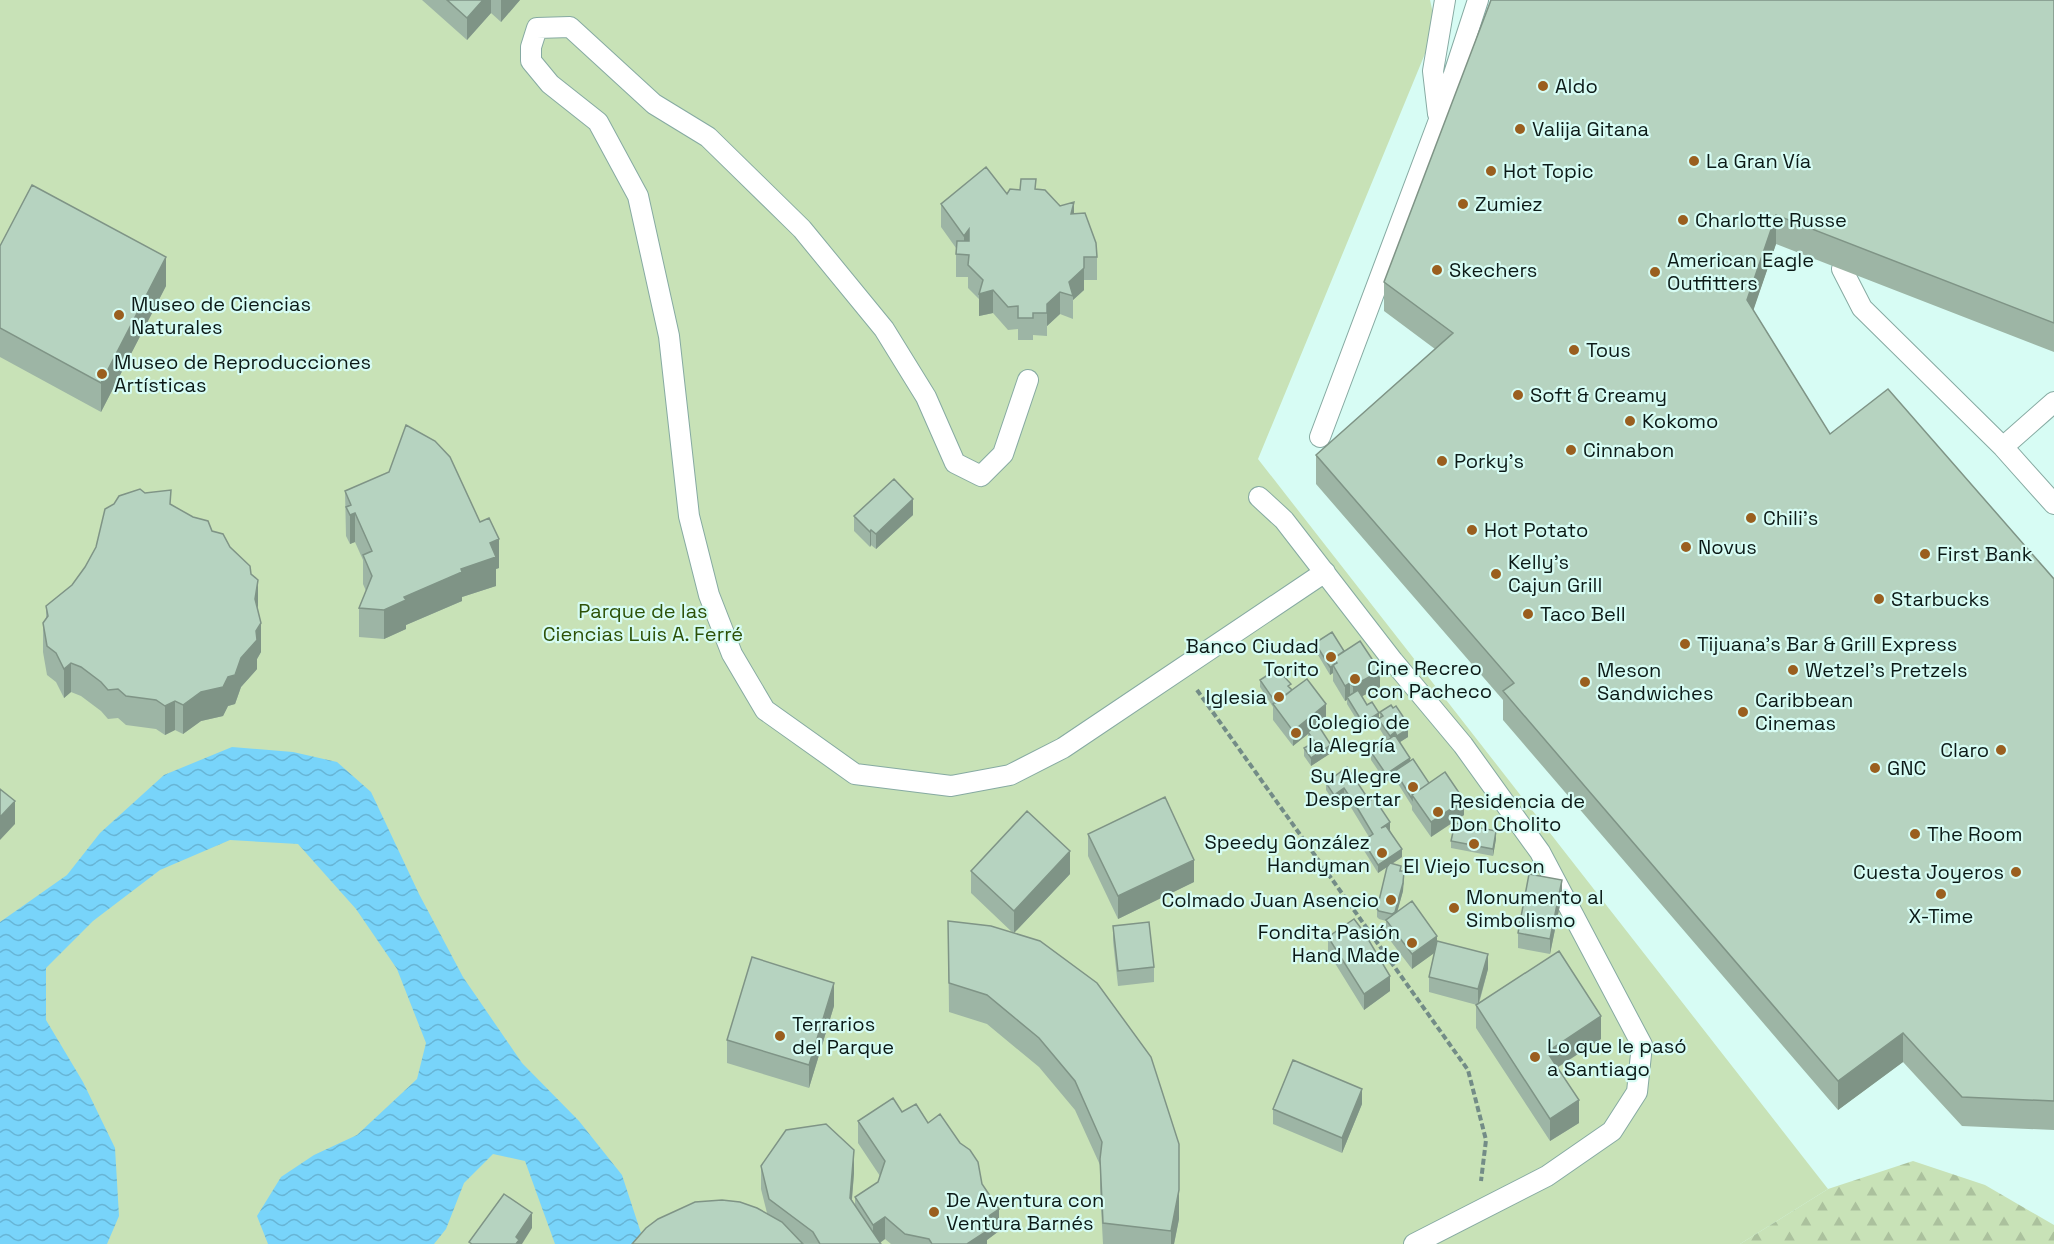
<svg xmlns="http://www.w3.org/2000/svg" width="2054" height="1244" viewBox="0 0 2054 1244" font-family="'Space Grotesk',sans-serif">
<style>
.green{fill:#c8e2b7}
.forest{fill:url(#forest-firs)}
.water{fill:url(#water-waves)}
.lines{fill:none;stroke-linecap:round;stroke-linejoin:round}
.service-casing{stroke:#86aaa2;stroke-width:22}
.path{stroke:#738c87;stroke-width:4;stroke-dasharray:6 3;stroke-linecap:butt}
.service{stroke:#fff;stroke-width:20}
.wall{fill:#9db5a5}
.shaded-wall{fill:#7f9486}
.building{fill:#b6d3c0;stroke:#7f9486;stroke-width:1.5}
.poi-dot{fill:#9a5f1f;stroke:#d7fcf4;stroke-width:2}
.labels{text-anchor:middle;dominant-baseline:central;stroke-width:4.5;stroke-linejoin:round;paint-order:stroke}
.poi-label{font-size:20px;fill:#0c1a17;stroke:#d7fcf4;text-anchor:start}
.park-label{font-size:20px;fill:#2d5107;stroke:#d7fcf4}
</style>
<defs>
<pattern id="forest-firs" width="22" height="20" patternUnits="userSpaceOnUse" patternTransform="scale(1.5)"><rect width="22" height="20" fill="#c8e2b7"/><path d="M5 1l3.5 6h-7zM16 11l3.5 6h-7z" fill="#abc19d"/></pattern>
<pattern id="water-waves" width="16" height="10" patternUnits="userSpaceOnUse" patternTransform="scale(1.5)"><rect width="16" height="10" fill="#78d4fa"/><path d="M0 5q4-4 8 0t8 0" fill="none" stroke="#67b5d6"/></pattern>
</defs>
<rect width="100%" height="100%" fill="#d7fcf4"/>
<!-- green -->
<path class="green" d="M0 0H1430L1436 27 1258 459 1828 1189 1740 1244H0Z"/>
<!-- forest -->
<path class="forest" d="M1913 1161 1985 1185 2054 1225V1244H1740L1828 1189Z"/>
<!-- water -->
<path class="water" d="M232 747 293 752 337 762 371 792 419 894 463 977 522 1063 579 1121 622 1175 641 1233 632 1244H555L525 1161 493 1154 464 1183 446 1229 434 1244H268L257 1216 281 1177 314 1155 357 1135 417 1079 426 1043 397 969 356 909 298 844 230 840 160 870 93 921 46 968V1020L83 1082 115 1148 119 1216 107 1244H0V922L67 875 100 833 164 775Z"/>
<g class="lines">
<!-- service casing -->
<g class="service-casing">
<path id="service" d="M1438 114 1433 71 1445 0
M1842 269 1862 308 2003 447
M1028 380 1003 454 981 476 955 463 926 397 884 329 802 229 708 137 654 104 570 27 537 28 531 47V61L550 84 598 122 638 196 669 336 689 516 709 595 732 654 765 710 855 774 951 786 1010 775 1063 748 1325 572
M2054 402 2003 447 2054 504
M1320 437 1439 120 1478 0
M1259 497 1284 520 1393 661 1463 745 1540 852 1642 1045 1637 1092 1612 1131 1547 1176 1414 1244"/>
</g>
<!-- path -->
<path class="path" d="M1197 690 1468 1070 1486 1140 1481 1181"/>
<!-- service -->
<use href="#service" class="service"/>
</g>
<!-- wall -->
<path class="wall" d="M422 0H520L501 22 491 13 467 40Z
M2054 0V352L1776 244 1753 310 1830 434 2054 579V1130L1962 1126 1903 1062 1838 1110 1503 720V700L1316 484V455L1435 349 1384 311V282Z
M1036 190 1074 214 1097 257V280H1084V290L1073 300V319L1060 314 1047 326V336L1033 335V340H1018V329L1008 330 993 313 979 316V299L968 288V277H956V248L941 227V204Z
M0 246 166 286 101 412 0 357Z
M345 491 499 568 496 569V586L462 597V601L406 625V629L384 639 359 637V608L366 591 363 584V560L355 542 350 544 346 536Z
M145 493 171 505 212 531 230 547 251 574 258 610 261 652 257 659V669L241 687 235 704 228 706 223 716 201 721 183 734 175 730 165 735 156 729 126 725 118 718 108 719 101 711 81 696 71 692 64 698 56 682 47 675 43 652V623L46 618V606L72 585Z
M913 515 876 549 871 545 870 547 854 531V516Z
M1315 643 1344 651 1380 687 1362 696 1367 705 1379 718 1380 717V712L1393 708 1408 724V737L1400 742 1410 761 1429 783 1464 815 1431 837 1412 810V806L1395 779V776L1386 782 1371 760V752L1387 741 1378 726V721L1363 730 1347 704V700L1345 701 1333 681V673L1330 675 1315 650Z
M1260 680 1291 689 1326 720 1318 726 1331 753 1311 766 1304 756V748L1311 744 1308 739V734L1293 746 1273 720V707L1260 687Z
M1347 767 1390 830 1402 857 1392 864 1401 871 1404 879 1403 891 1397 912 1437 942 1488 969 1479 1004 1601 1039 1557 1068 1579 1123 1550 1141 1476 1028V1005H1477L1429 992V977L1434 953 1412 969 1386 935V921L1379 919 1377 917V909L1387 867 1378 873 1363 849V841L1369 837 1344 796 1334 802 1326 790V783Z
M1088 834 1194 882 1118 919 1088 856Z
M1496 839 1493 856 1451 848V841Z
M971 871 1070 874 1014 933 1179 1219 1174 1244H1103L1100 1188V1165L1075 1110 1039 1067 987 1024 949 1012 948 921 1013 933 971 893Z
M1562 895 1550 954 1518 948V933Z
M1113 926 1154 967V982L1118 986 1113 941Z
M1328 937 1370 940V943L1390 991 1364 1010 1328 952Z
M834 1006 809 1088 727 1063V1040Z
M1362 1104 1342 1153 1273 1124V1109Z
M902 1112 928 1123 982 1184 999 1231 987 1240V1244H891L885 1239 880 1243 881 1244H632L767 1213 761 1189V1166L854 1173 852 1200 855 1205V1197L878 1182 880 1176 858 1143V1121Z"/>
<!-- shaded-wall -->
<path class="shaded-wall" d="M483 0H491V13L467 40V18Z
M501 0H520L501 22Z
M1074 202V224L1071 214Z
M1776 215V244L1747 329V300Z
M969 229V251L964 255V236Z
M166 257V286L101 412V383Z
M1084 257V290L1073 300V296L1069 282Z
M993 290V313L979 316V294Z
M1060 292V314L1047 326V304Z
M913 499V515L876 549V534Z
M355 513V542L350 544V515Z
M871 530V545L870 547V532Z
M499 539V568L496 569V586L462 597V601L406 625V629L384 639V610L404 597 461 569 490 543Z
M258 580V609L255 599Z
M261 623V652L257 659V669L241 687 235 704 228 706 223 716 201 721 183 734V705L201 692 228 677 241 658Z
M71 663V692L64 698V669Z
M1333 665V673L1330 675V667Z
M1380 671V687L1353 701V686Z
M1350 683V698L1347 697V700L1345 701V686Z
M175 701V730L165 735V706Z
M1326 704V720L1309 733 1308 732V734L1293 746V731Z
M1379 713V720L1378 719V721L1363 730V723Z
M1408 724V737L1397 744V736Z
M1395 732V740L1390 744V736Z
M1331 745V753L1311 766V758Z
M1410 758V766L1395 771V776L1386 782V774Z
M1344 788V796L1334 802V795Z
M1464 800V815L1431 837V822Z
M15 801V824L0 840V817Z
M1390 822V830L1381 836V828Z
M1496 831V839L1493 856V849Z
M1402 849V857L1378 873V865Z
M1070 851V874L1014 933V911Z
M1194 860V882L1118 919V896Z
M1404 871 1403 891 1395 920 1392 922V914Z
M1562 880V895L1550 954V939Z
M1437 936V951L1412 969V954Z
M1488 954V969L1478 1005V989Z
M1390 976V991L1364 1010V994Z
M834 983V1006L809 1088V1065Z
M1601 1016V1039L1547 1074V1052Z
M1903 1033V1062L1838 1110V1081Z
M1362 1089V1104L1342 1153V1138Z
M1579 1100V1123L1550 1141V1119Z
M854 1150V1173L850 1220V1198Z
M1179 1190V1219L1174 1244H1171V1231Z
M999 1209V1231L987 1240V1244H967L980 1222Z
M532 1213V1228L522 1244H516V1237Z
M885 1217V1239L878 1244H873V1225Z"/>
<!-- building -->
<path class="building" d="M447 0H483L467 18Z
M1491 0H2054V323L1776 215 1747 300 1830 434 1888 389 2054 579V1101L1962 1097 1903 1033 1838 1081 1503 691 1514 683 1316 455 1453 333 1384 282Z
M986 167 1007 194 1010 189 1020 190 1021 179H1036L1035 189 1045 190 1060 206 1074 202 1071 214 1085 213 1096 243 1097 257H1084V268L1069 282 1073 296 1060 292 1047 304V313H1033V318H1018V306L1008 307 993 290 979 294 983 280 968 265 969 255 956 254 957 241H969V229L964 236 941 204Z
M32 185 166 257 101 383 0 328V246Z
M406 425 435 441 450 457 480 522 489 518 499 539 490 543 496 557 461 569 462 572 404 597 406 600 384 610 359 608 372 576 363 555 372 551 355 513 350 515 346 507 351 505 345 491 389 472Z
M894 479 913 499 876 534 871 530 870 532 854 516Z
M140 489 145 493 171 490 170 504 193 517 208 521 212 531 223 534 230 547 250 566 251 574 258 580 255 599 261 623 256 631 257 640 241 658 235 675 228 677 223 687 201 692 183 705 175 701 165 706 156 700 126 696 118 689 108 690 101 682 81 667 71 663 64 669 56 653 47 646 43 623 48 616 46 606 72 585 85 567 96 547 105 509 114 504 119 496Z
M1332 632 1344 651 1334 658V665L1330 667 1315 643Z
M1360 641 1380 671 1353 686 1350 683 1345 686 1333 665 1337 663 1334 658Z
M1277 669 1291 684 1288 686 1292 690 1276 703 1260 680Z
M1307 679 1326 704 1293 731 1273 704Z
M1358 690 1367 705 1372 702 1379 713 1363 723 1347 697Z
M1391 705 1393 708 1396 706 1408 724 1406 726 1408 729 1397 736 1395 732 1390 736 1378 719 1383 716 1380 712Z
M1318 725 1331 745 1311 758 1304 748 1315 742 1308 732Z
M1395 735 1410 758 1386 774 1371 752Z
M1413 759 1429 783 1412 795V799L1395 771Z
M1347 767 1369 800 1361 805 1374 798 1390 822 1381 828 1386 826 1402 849 1378 865 1363 841 1373 834 1358 809 1344 788 1334 795 1326 783Z
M1445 772 1464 800 1431 822 1412 795Z
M0 789 15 801 0 817Z
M1165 797 1194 860 1118 896 1088 834Z
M1027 811 1070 851 1014 911 971 871Z
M1455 823 1496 831 1493 849 1451 841Z
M1390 863 1401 866 1400 871H1404L1403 883 1395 912 1392 914 1379 911 1377 909 1387 867Z
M1529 874 1562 880 1550 939 1518 933Z
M1412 901 1437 936 1412 954 1386 920Z
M1354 919 1370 940 1368 939 1390 976 1364 994 1328 937Z
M948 921 991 926 1040 941 1097 983 1151 1057 1179 1144V1190L1171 1231 1103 1223 1100 1159 1102 1142 1075 1081 1039 1038 987 995 949 983Z
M1149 922 1154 967 1118 971 1113 926Z
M1437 941 1488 954 1478 989 1429 977Z
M1559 951 1601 1016 1547 1052 1579 1100 1550 1119 1476 1005Z
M752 957 834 983 809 1065 727 1040Z
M1293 1060 1362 1089 1342 1138 1273 1109Z
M893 1098 902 1112 916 1104 928 1123 940 1114 960 1143 970 1150 978 1162 982 1184 999 1209 980 1222 987 1231 967 1244H932L929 1239 905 1234 885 1217 873 1225 855 1197 878 1182 885 1161 858 1121Z
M826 1124 854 1150 850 1198 881 1244H820L813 1232 769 1199 761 1166 786 1130Z
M504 1194 532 1213 516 1237 519 1240 516 1244H472L469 1242Z
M722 1200 740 1202 757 1208 782 1222 803 1244H632L646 1228 658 1219 695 1202Z"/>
<!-- markers -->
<g class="poi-dot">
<circle cx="1543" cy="86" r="6"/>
<circle cx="1520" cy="129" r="6"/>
<circle cx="1694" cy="161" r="6"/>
<circle cx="1491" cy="171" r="6"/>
<circle cx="1463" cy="204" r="6"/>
<circle cx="1683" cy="220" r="6"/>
<circle cx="1437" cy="270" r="6"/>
<circle cx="1655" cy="272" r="6"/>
<circle cx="119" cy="315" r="6"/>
<circle cx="1574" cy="350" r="6"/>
<circle cx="102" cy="374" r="6"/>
<circle cx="1518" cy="395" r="6"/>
<circle cx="1630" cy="421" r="6"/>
<circle cx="1571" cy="450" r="6"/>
<circle cx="1442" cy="461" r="6"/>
<circle cx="1751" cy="518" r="6"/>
<circle cx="1472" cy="530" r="6"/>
<circle cx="1686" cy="547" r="6"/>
<circle cx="1925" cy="554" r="6"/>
<circle cx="1496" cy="574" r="6"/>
<circle cx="1879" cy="599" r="6"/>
<circle cx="1528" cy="614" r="6"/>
<circle cx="1685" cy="644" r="6"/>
<circle cx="1331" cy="657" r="6"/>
<circle cx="1793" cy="670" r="6"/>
<circle cx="1355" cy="679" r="6"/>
<circle cx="1585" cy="682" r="6"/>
<circle cx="1279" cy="697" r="6"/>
<circle cx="1743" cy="712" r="6"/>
<circle cx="1296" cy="733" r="6"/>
<circle cx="2001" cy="750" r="6"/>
<circle cx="1875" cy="768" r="6"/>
<circle cx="1413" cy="787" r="6"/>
<circle cx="1438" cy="812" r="6"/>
<circle cx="1915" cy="834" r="6"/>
<circle cx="1474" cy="844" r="6"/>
<circle cx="1382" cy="853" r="6"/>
<circle cx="2016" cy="872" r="6"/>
<circle cx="1941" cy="894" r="6"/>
<circle cx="1391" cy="900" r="6"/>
<circle cx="1454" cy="908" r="6"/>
<circle cx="1412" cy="943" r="6"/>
<circle cx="780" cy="1036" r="6"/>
<circle cx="1535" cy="1057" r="6"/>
<circle cx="934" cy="1212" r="6"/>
</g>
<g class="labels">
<!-- poi labels -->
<g class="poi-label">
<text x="1555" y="86">Aldo</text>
<text x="1532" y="129">Valija Gitana</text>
<text x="1706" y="161">La Gran Vía</text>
<text x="1503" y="171">Hot Topic</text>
<text x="1475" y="204">Zumiez</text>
<text x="1695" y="220">Charlotte Russe</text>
<text x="1667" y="260">American Eagle<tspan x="1667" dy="23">Outfitters</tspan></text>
<text x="1449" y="270">Skechers</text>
<text x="131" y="304">Museo de Ciencias<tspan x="131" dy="23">Naturales</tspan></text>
<text x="1586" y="350">Tous</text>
<text x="114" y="362">Museo de Reproducciones<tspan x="114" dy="23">Artísticas</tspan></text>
<text x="1530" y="395">Soft &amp; Creamy</text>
<text x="1642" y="421">Kokomo</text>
<text x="1583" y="450">Cinnabon</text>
<text x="1454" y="461">Porky's</text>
<text x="1763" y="518">Chili's</text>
<text x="1484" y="530">Hot Potato</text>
<text x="1698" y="547">Novus</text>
<text x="1937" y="554">First Bank</text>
<text x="1508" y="562">Kelly's<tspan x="1508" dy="23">Cajun Grill</tspan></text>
<text x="1891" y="599">Starbucks</text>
<text x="1540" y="614">Taco Bell</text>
<text x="1697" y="644">Tijuana's Bar &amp; Grill Express</text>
<text x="1319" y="646" text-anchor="end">Banco Ciudad<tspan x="1319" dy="23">Torito</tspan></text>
<text x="1367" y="668">Cine Recreo<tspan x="1367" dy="23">con Pacheco</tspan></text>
<text x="1597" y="670">Meson<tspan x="1597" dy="23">Sandwiches</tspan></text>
<text x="1805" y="670">Wetzel's Pretzels</text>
<text x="1267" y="697" text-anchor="end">Iglesia</text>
<text x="1755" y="700">Caribbean<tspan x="1755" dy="23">Cinemas</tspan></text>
<text x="1308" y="722">Colegio de<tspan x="1308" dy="23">la Alegría</tspan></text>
<text x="1989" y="750" text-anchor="end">Claro</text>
<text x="1887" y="768">GNC</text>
<text x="1401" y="776" text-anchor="end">Su Alegre<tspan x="1401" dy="23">Despertar</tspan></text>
<text x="1450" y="801">Residencia de<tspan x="1450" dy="23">Don Cholito</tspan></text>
<text x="1927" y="834">The Room</text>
<text x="1370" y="842" text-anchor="end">Speedy González<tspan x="1370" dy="23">Handyman</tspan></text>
<text x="1474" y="866" text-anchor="middle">El Viejo Tucson</text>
<text x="2004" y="872" text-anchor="end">Cuesta Joyeros</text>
<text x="1466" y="897">Monumento al<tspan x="1466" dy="23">Simbolismo</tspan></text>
<text x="1379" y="900" text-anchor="end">Colmado Juan Asencio</text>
<text x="1941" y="916" text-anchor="middle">X-Time</text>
<text x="1400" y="932" text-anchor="end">Fondita Pasión<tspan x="1400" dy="23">Hand Made</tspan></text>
<text x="792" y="1024">Terrarios<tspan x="792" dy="23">del Parque</tspan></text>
<text x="1547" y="1046">Lo que le pasó<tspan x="1547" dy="23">a Santiago</tspan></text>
<text x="946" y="1200">De Aventura con<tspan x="946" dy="23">Ventura Barnés</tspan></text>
</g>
<!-- park labels -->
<g class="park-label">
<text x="643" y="611">Parque de las<tspan x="643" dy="23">Ciencias Luis A. Ferré</tspan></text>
</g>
</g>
</svg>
